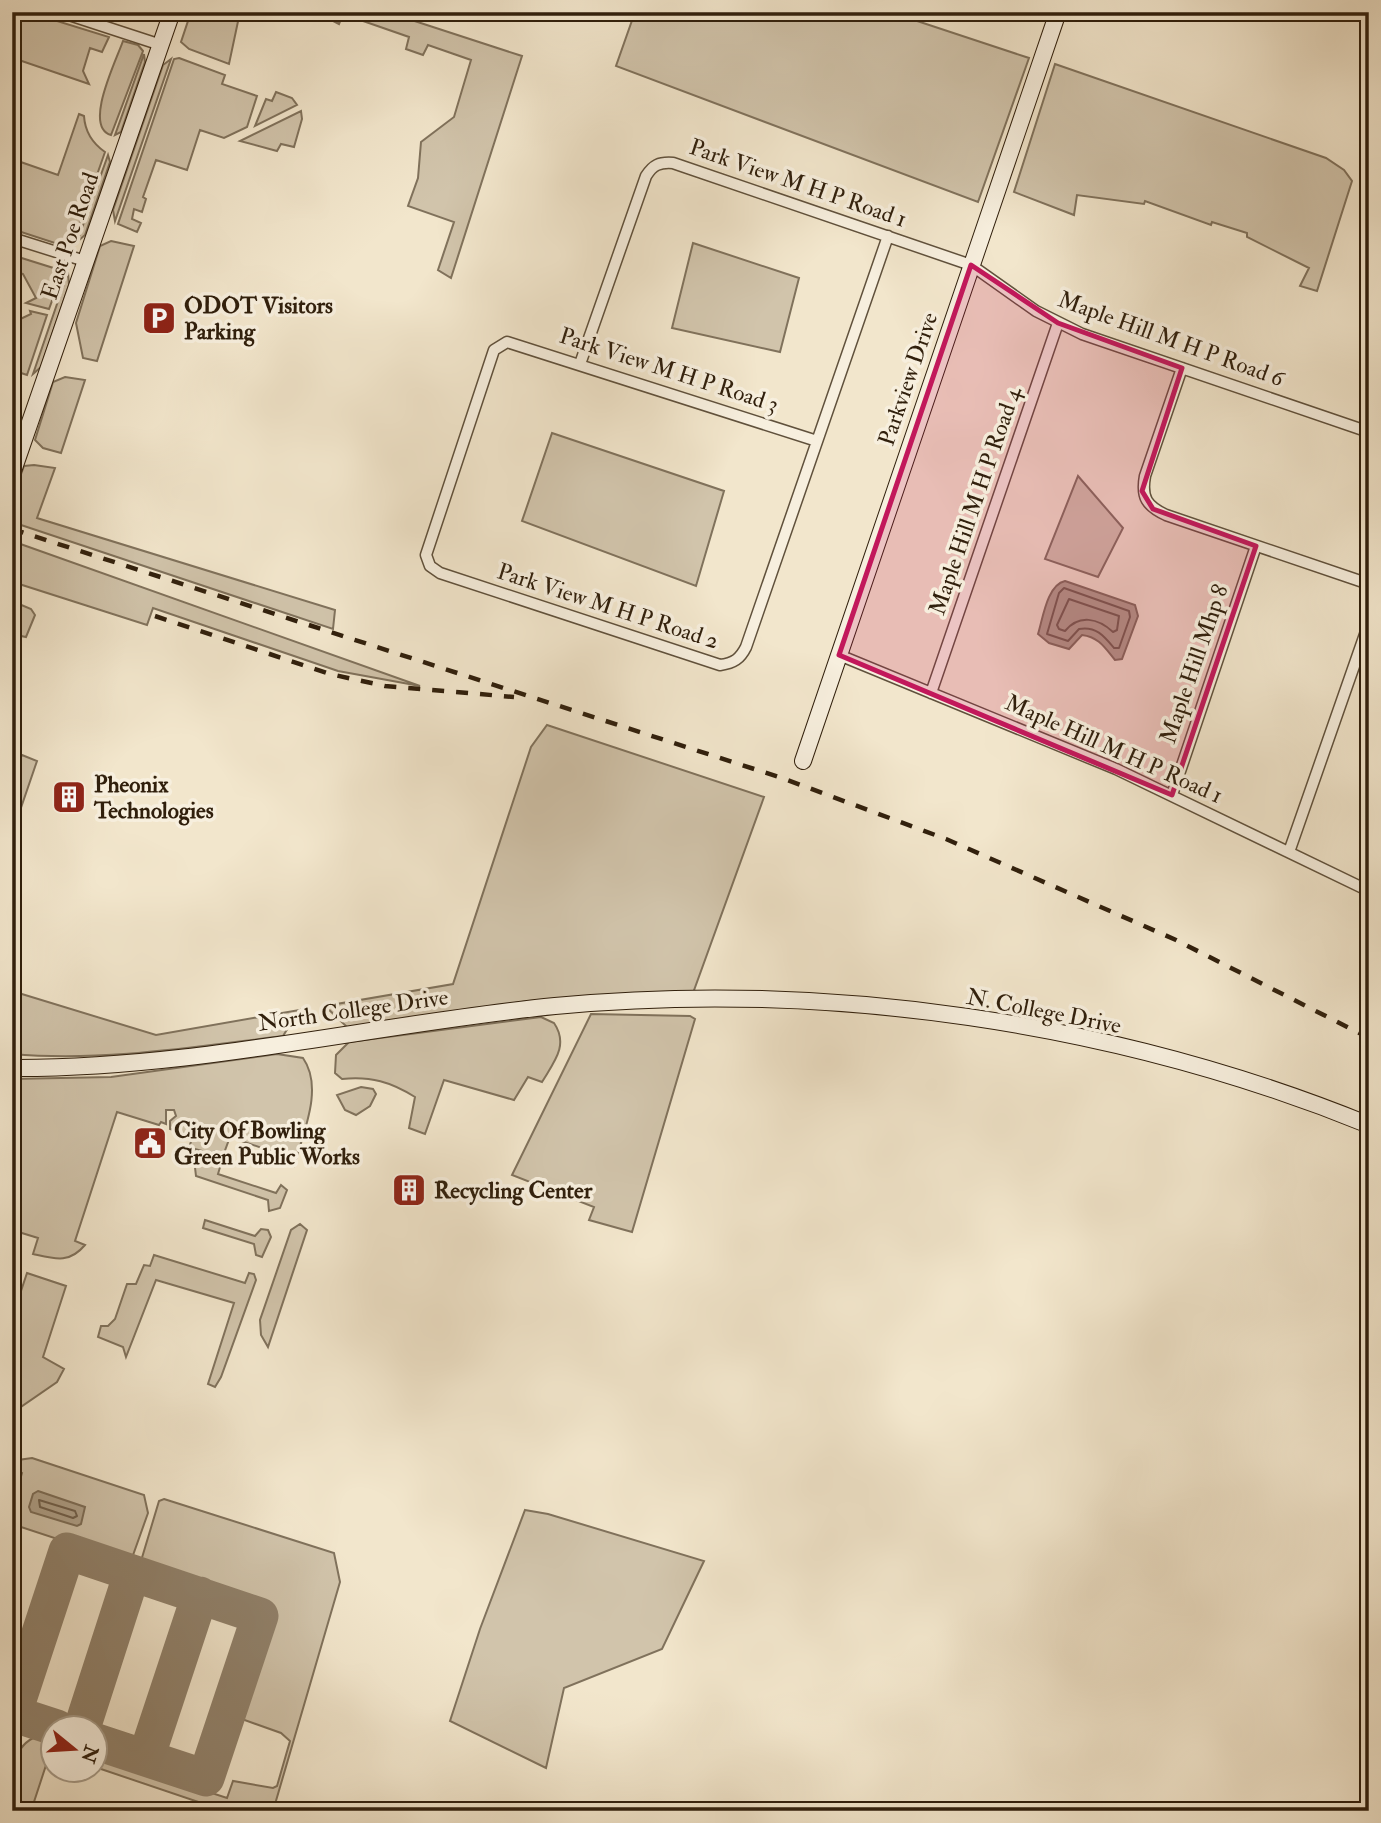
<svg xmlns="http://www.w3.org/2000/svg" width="1381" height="1823" viewBox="0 0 1381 1823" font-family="'IM FELL Double Pica',serif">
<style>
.green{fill:#d1c4ab;stroke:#80725c;stroke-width:2}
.water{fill:#b0a28b;stroke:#7d6e58;stroke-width:2}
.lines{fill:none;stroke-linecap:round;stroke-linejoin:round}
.shore{stroke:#70604c;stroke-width:2}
.taxiway{stroke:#91826c;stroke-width:37}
.street-casing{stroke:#60513c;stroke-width:13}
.secondary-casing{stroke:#301f0c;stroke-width:18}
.street{stroke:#f7efde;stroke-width:10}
.secondary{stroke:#f7efde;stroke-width:16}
.rail{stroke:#301f0c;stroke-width:4.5;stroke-dasharray:12 12;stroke-linecap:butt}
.marked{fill:#c2185b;fill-opacity:0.2;stroke:#c2185b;stroke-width:5;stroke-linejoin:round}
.labels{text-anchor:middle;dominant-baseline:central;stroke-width:7;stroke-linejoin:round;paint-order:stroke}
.street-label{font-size:23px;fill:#301f0c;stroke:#f7efde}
.poi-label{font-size:23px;font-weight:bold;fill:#301f0c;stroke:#f7efde;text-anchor:start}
</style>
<rect width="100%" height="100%" fill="#f2e6cc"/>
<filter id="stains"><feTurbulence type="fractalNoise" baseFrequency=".00286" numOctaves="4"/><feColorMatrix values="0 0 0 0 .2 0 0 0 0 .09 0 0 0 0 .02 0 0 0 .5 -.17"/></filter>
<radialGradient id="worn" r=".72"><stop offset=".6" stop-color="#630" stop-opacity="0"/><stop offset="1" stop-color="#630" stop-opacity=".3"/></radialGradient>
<!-- green -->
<path class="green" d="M12 12H28L109 37 102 52 90 48 83 71 89 84 16 59 12 67Z
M191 12H240L229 64 189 49 181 42Z
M316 12H387L522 56 451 278 438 270 454 222 408 206 418 178 421 142 454 117 471 60 428 45 423 55 406 49 409 37 343 14 339 24Z
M635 12H890L1029 58 978 202 616 66Z
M123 41 138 45 143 51 111 135C83 127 116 61 123 41Z
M144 54 145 62 121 132 115 135Z
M179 58 225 75 222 84 257 96 247 127 224 138 200 130 187 170 156 160 143 197 146 199 142 212 134 209 132 219 141 223 137 232 118 224 174 59Z
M171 59 115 221 113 210 163 65Z
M1055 64 1326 158 1344 170 1352 181 1317 291 1300 286 1309 268 1247 237V233L1212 222 1211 225 1145 201 1144 204 1077 195 1074 215 1014 192Z
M276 92 292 98 297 105 255 126 266 99 272 101Z
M301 111 302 119 294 147 281 144 277 151 240 141Z
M79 114 84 116C85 132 92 143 105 152L73 243 64 246 12 229V159L58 175Z
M108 155 110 162 85 235 77 242Z
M111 241 134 246 97 361 83 358 76 323 100 246Z
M693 243 799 278 780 352 672 328Z
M12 255 63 271 49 309 26 303 36 298 23 274 12 270Z
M68 272 69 285 41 367 33 374Z
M30 311 47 315 27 375 18 372 20 356 12 354V323L31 314Z
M65 377 85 380 61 453 43 448 35 440 53 382Z
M552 433 724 491 696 586 522 521Z
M34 465 55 468 37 518 335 610 333 629 12 522V499L24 466Z
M1078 476 1123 528 1098 577 1045 559Z
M12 541 420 686 338 671 153 608 147 625 16 583 12 581Z
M12 601 31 609 35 615 26 637 16 635 12 645Z
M547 725 764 797 693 993 528 1001 348 1028 325 1006 453 984 531 747Z
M22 755 37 761 12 834V773Z
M12 991 156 1035 299 1010 283 1036C193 1047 103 1062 12 1054Z
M591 1014 690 1016 695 1019 632 1232 589 1220 594 1207 512 1175Z
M541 1017 554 1023C569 1045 554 1062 542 1082L528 1077 514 1100 444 1080 425 1134 409 1128 415 1097C391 1082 371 1076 342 1079L335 1073 336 1055 349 1042Z
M277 1054 303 1058C324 1088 303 1133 294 1166L286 1164 288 1157 230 1137 224 1153 215 1151 201 1157 202 1151 195 1149 193 1155 187 1153 193 1136 170 1129V1121L176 1116 174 1110H166V1124L161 1122 159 1125 117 1112 75 1241 85 1245C69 1264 55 1259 33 1254L38 1238 12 1230V1079L111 1077Z
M361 1087 373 1089 376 1094 370 1106 356 1115 345 1110 337 1095Z
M215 1155 223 1157 218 1174 276 1193 281 1185 287 1190 280 1208 269 1211 268 1200 196 1176 194 1159 204 1162Z
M205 1220 255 1236 261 1229 268 1230 271 1237 262 1257 256 1255 254 1244 203 1228Z
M300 1224 307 1230 268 1347 261 1335 260 1320 291 1230Z
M154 1255 245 1283 249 1273 254 1274 256 1280 221 1377 215 1387 208 1384 234 1303 156 1280 126 1357 123 1347 98 1337 101 1326H108L115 1319 127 1284H136L144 1265 150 1266Z
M27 1273 66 1286 43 1357 64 1369 57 1382 12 1413V1318Z
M32 1458 144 1495 148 1513 132 1558 124 1561 12 1524V1477L20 1480 22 1473 12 1467 18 1460Z
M164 1499 334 1553 340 1582 273 1811H225L95 1767V1755L227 1798 233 1781 273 1788 277 1786 290 1741 281 1733 236 1717 273 1611 147 1569 141 1561 159 1501Z
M525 1510 548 1514 704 1561 662 1649 564 1688 546 1768 450 1721 480 1629Z
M33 1738 52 1741V1753H50L31 1811H12C12 1786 7 1752 33 1738Z"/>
<!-- water -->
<path class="water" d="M1065 581 1135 605 1138 616 1122 659 1115 660C1105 648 1099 637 1082 635L1069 649 1049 643 1038 634C1043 618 1047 585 1065 581Z
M38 1491 85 1507 81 1524 77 1526 31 1512 29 1507 33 1494Z"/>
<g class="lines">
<!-- shore -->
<path class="shore" d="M1064 588 1129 611 1130 617 1119 648H1114C1104 636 1096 626 1079 629L1068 641 1047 634 1059 593Z
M1069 599 1119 616 1117 630 1113 632C1098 618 1079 614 1065 631L1059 629 1057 625Z
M39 1500 75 1511 77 1516 73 1518 40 1507Z"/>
<!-- taxiway -->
<path class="taxiway" d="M14 1714 57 1728
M12 1718 67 1551 260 1616 206 1778 94 1741
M82 1728 132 1573
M146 1758 200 1595"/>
<!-- street casing -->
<g class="street-casing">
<path id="street" d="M60 12 161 45
M12 238 85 261
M580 364 646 176C653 165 659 162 673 163L971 265 1036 311 1082 334 1369 432
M1182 368 1145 476C1141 498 1147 506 1166 515L1369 584
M817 441 507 342 494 350 426 555 430 566 440 573 720 665C734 663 740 659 746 647L888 236
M839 655 1116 769 1369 891
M931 693 1058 323
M1172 795 1256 546
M1289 852 1369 623"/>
</g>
<!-- secondary casing -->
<g class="secondary-casing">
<path id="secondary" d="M12 474 172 12
M803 761 1058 12
M12 1068C195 1069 374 1024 555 1006 827 980 1116 1022 1369 1125"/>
</g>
<!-- street -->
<use href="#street" class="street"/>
<!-- secondary -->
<use href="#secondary" class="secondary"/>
<!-- rail -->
<path class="rail" d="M12 529 782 778 946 839 1176 940 1369 1038
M155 616 330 674 385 686 514 697"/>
</g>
<!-- marked area -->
<path class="marked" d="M971 265 1058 323 1182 368 1142 491 1153 509 1256 546 1172 795 839 655Z"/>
<!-- icons -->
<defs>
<g id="parking-square" transform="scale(1.75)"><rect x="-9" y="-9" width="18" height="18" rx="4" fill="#8f2418" stroke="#f7efde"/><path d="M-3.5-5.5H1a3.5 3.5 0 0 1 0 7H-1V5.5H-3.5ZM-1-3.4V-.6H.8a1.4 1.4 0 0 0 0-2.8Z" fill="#fff"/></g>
<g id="building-square" transform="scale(1.75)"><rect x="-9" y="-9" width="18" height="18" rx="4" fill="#8f2418" stroke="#f7efde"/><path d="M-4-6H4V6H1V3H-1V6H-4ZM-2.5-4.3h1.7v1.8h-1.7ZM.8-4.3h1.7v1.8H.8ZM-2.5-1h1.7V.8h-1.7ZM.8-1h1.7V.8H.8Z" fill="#fff"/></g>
<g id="civic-square" transform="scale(1.75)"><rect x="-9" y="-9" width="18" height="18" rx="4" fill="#8f2418" stroke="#f7efde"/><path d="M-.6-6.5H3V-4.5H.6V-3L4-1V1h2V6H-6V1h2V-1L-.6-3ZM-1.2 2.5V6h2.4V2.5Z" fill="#fff"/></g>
</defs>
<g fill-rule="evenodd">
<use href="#parking-square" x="159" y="318"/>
<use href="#building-square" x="69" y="797"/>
<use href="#civic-square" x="150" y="1143"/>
<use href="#building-square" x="409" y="1190"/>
</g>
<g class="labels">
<!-- street labels -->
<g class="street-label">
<text transform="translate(798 183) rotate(19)">Park View M H P Road 1</text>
<text transform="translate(70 236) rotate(-71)">East Poe Road</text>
<text transform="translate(1171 339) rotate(20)">Maple Hill M H P Road 6</text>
<text transform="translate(669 370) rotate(18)">Park View M H P Road 3</text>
<text transform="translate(908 379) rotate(-71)">Parkview Drive</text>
<text transform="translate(975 501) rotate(-71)">Maple Hill M H P Road 4</text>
<text transform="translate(608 606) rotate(18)">Park View M H P Road 2</text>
<text transform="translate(1194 664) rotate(-71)">Maple Hill Mhp 8</text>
<text transform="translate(1114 749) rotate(24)">Maple Hill M H P Road 1</text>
<text transform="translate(353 1010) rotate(-8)">North College Drive</text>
<text transform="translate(1044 1011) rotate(11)">N. College Drive</text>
</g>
<!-- poi labels -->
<g class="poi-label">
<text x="184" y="305">ODOT Visitors<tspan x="184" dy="26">Parking</tspan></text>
<text x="94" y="784">Pheonix<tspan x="94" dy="26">Technologies</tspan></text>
<text x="174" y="1130">City Of Bowling<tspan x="174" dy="26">Green Public Works</tspan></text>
<text x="434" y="1190">Recycling Center</text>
</g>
</g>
<!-- margin -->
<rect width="1381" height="1823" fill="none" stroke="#f2e6cc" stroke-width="42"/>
<rect x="14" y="14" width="1353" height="1795" fill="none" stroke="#301f0c" stroke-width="3.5"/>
<rect x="21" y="21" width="1339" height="1781" fill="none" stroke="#301f0c" stroke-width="2"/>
<!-- north arrow -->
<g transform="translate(74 1749) rotate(108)"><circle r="33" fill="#f7efde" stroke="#a79c8a" stroke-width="2"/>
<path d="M0-5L12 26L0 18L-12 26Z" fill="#8f2418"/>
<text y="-10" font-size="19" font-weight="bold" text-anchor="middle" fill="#301f0c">N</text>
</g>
<rect width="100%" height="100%" filter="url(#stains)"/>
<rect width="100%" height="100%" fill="url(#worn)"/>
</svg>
